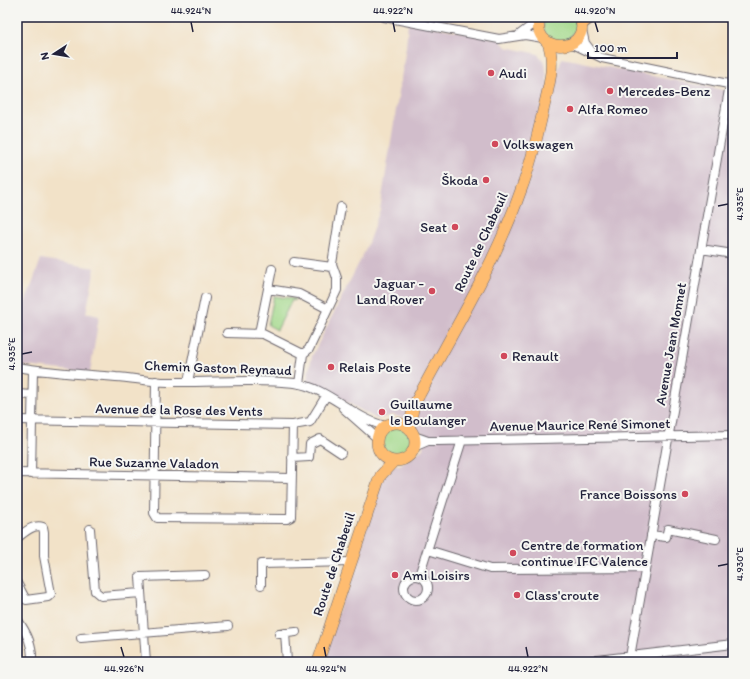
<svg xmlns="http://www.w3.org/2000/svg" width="750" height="679" viewBox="0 0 750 679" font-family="Itim,sans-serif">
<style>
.industrial{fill:#d1bdcb}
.green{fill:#a2d889;stroke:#627d62}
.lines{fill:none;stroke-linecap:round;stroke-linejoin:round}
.minor-casing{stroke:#6b656c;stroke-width:10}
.major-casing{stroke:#6b656c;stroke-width:12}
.highway-casing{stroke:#6b656c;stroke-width:14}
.minor{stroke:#fff;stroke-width:8}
.major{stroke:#febc70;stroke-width:11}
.highway{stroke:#febc70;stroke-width:12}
.ticks{fill:none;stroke:#22223b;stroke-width:1.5}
.poi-dot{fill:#d1495b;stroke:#f6f6f2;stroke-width:1.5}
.labels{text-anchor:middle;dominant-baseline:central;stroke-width:4;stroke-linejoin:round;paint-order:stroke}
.poi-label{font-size:14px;fill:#22223b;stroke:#f6f6f2;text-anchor:start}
.street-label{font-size:14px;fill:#22223b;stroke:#f6f6f2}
.neatline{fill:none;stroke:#22223b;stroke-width:1.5}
.ticks-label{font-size:10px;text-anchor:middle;fill:#22223b}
</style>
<rect width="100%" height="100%" fill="#f6f6f2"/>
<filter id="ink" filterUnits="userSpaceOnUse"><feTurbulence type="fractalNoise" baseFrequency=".025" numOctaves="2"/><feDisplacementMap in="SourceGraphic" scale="8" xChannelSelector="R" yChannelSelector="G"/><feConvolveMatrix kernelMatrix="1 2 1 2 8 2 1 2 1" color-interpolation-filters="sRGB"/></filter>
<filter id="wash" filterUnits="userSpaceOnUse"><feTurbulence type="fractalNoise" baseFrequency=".012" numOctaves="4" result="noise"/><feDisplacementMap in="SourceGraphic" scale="16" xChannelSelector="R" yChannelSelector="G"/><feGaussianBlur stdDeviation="0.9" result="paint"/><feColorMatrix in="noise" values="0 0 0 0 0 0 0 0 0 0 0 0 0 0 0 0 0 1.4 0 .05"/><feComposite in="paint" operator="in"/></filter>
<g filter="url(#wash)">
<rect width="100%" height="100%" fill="#f2e2c8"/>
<!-- industrial -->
<path class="industrial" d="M408 22 499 39 506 47 538 54 545 63 548 87 552 88 562 58 733 92V662H322L381 481 392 467 402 464 423 449 424 434 416 429 413 421 393 415 377 419 307 380 312 356 365 251 380 210 406 47Z
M41 259 95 268 86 313 99 316 90 373 17 365V325Z"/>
<!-- green -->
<path class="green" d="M544 17H576C580 45 550 47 544 30 543 26 544 21 544 17Z
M274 296 295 299 294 301 292 300 277 330 268 325Z
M379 442a16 16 0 1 1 32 0a16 16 0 1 1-32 0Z"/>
</g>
<g filter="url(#ink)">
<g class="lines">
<!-- minor casing -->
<g class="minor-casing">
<path id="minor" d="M384 17 499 39 525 35 543 38
M582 30 585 43 592 52
M519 35 539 20
M570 44 575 45 602 58 733 85
M701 249 733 254
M294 262 332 267
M268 289 299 294 328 309 309 349 303 354
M328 309 337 290V278L332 264 341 207
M227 333 263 334 303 354 299 384
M259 333 272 269
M17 367C50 373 83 374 116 377 133 378 151 382 168 382 210 383 253 378 295 383 328 388 353 418 385 426
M156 381 154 513 157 518 287 519 291 517 293 425
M188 382 205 298
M17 394 32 395
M343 408 377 438
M17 420 293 425 310 422 326 396
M414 436 428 441
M414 447 428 441H438L733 435
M292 458 309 457 310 444 320 439 341 453
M17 473 291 478
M31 474 33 370
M90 529 95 591 101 596 141 593
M651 535 666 537 668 529 716 539
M17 538C25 532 33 524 43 527L44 532V556L51 594 48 597 26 600 17 583
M428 550 490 569 645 568
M404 588a12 12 0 1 1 24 0a12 12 0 1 1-24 0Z
M419 576 462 440
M261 585V564L351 562
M17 619C27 633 33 645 32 662
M285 633 287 662
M279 634 296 632
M81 638 228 626
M630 657 730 84
M146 662 140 577 205 575
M580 662 733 644"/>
</g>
<!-- major casing -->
<g class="major-casing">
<path id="major" d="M540 17C528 52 590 58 581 17
M377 442a19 19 0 1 1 38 0a19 19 0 1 1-38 0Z
M409 428 414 405C451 334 495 265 521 190 531 164 537 138 543 111 548 89 556 65 548 43
M318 662 378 482 381 475 394 461"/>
</g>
<!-- highway casing -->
<g class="highway-casing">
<path id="highway" d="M582 23 590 17"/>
</g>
<!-- minor -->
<use href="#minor" class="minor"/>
<!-- major -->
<use href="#major" class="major"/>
<!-- highway -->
<use href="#highway" class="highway"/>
</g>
</g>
<!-- ticks -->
<path class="ticks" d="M191 22 193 32M393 22 395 32M595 22 598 32M718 206 728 204M22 354 32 352M718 566 728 564M121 647 124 657M324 647 326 657M526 647 528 657"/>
<!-- markers -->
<g class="poi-dot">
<circle cx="491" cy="73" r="4"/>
<circle cx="610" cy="91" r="4"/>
<circle cx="570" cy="109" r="4"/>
<circle cx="495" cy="144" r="4"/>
<circle cx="486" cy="180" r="4"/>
<circle cx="455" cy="227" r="4"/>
<circle cx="432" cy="291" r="4"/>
<circle cx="504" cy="356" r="4"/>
<circle cx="331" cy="367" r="4"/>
<circle cx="382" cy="412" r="4"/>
<circle cx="685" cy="494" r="4"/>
<circle cx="513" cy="553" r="4"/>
<circle cx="395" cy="575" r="4"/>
<circle cx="517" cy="595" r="4"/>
</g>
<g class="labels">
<!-- poi labels -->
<g class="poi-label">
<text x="499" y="73">Audi</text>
<text x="618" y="91">Mercedes-Benz</text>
<text x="578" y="109">Alfa Romeo</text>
<text x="503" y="144">Volkswagen</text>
<text x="478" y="180" text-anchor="end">Škoda</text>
<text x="447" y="227" text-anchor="end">Seat</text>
<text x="424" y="283" text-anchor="end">Jaguar -<tspan x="424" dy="16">Land Rover</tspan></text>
<text x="512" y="356">Renault</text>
<text x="339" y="367">Relais Poste</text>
<text x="390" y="404">Guillaume<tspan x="390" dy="16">le Boulanger</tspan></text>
<text x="677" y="494" text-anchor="end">France Boissons</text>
<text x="521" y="545">Centre de formation<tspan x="521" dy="16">continue IFC Valence</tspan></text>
<text x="403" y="575">Ami Loisirs</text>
<text x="525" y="595">Class'croute</text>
</g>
<!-- street labels -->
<g class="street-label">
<text transform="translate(481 242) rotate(-65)">Route de Chabeuil</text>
<text transform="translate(671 344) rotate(-80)">Avenue Jean Monnet</text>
<text transform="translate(218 368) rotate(2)">Chemin Gaston Reynaud</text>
<text transform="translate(179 410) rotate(1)">Avenue de la Rose des Vents</text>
<text transform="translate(580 425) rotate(-1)">Avenue Maurice René Simonet</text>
<text transform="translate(154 463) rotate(1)">Rue Suzanne Valadon</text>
<text transform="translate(334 564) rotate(-72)">Route de Chabeuil</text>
</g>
</g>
<!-- margin -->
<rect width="750" height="679" fill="none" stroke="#f6f6f2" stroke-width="44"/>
<!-- north arrow -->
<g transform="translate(54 54) rotate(258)" stroke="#f6f6f2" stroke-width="3" paint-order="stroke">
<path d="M0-3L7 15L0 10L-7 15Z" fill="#22223b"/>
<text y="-6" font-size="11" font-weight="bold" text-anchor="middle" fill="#22223b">N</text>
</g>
<!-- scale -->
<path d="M588 52v6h89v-6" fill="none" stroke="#22223b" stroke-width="2"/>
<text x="594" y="52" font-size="12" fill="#22223b" stroke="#f6f6f2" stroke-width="3" paint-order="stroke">100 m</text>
<rect x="22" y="22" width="706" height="635" class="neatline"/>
<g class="ticks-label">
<text x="191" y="14">44.924°N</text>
<text x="393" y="14">44.922°N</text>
<text x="595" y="14">44.920°N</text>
<text transform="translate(739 204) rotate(-90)" y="4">4.935°E</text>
<text transform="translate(11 354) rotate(-90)" y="4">4.935°E</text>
<text transform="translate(739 564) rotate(-90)" y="4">4.930°E</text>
<text x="124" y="672">44.926°N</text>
<text x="326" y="672">44.924°N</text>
<text x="528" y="672">44.922°N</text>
</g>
</svg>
